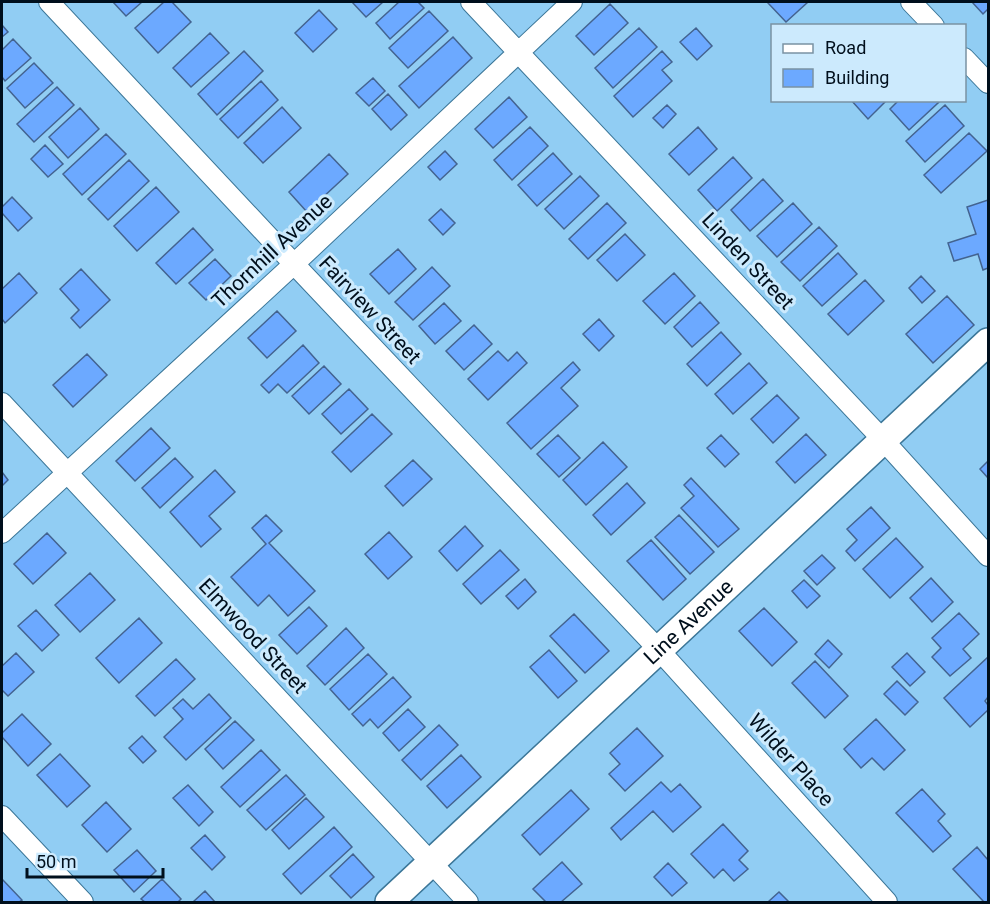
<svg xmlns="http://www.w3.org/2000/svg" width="990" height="904" viewBox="0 0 990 904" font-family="Roboto,sans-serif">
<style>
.building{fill:#6ca9ff;stroke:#436390;stroke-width:1.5}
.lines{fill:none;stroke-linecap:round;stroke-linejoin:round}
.minor-casing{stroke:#3b7698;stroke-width:22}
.secondary-casing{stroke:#3b7698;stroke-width:30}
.minor{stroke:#fff;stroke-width:20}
.secondary{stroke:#fff;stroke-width:27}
.labels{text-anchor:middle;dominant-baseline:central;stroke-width:6;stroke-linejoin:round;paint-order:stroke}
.street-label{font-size:21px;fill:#000f1c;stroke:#cceafd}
</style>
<rect width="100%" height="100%" fill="#91cdf3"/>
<!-- building -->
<path class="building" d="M113 2H142L126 16Z
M164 2H172L191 22 158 53 135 28Z
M352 2H383L366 17Z
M399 2H418L424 8 390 39 376 23Z
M770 2H808L786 22 768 3Z
M972 2H988V9L983 14Z
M610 4 628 23 594 55 576 36Z
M319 10 337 29 313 52 295 33Z
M429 11 448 31 408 68 389 48Z
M2 25 8 32 2 37Z
M639 28 657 47 613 88 595 68Z
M696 28 712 46 697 60 680 42Z
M210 33 229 53 191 87 173 68Z
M453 37 472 58 419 108 399 86Z
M13 39 31 58 5 81 2 77V50Z
M244 51 263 71 217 115 198 94Z
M662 51 672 62 662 70 672 81 633 117 614 96Z
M34 63 53 83 25 108 7 88Z
M373 78 385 91 369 106 356 93Z
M261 81 278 100 238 138 220 119Z
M57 87 74 105 34 142 17 124Z
M388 94 407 115 391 130 372 109Z
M509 97 527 117 493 148 475 129Z
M851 100H887L868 119Z
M899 100H938L939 102 909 130 890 109Z
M667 105 676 114 663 128 653 118Z
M945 105 964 126 925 162 906 141Z
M282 107 301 128 263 163 244 143Z
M80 108 99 129 68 158 49 137Z
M530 127 548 146 512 180 494 160Z
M698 127 717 149 689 175 669 154Z
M969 133 987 151 941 193 924 175Z
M106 134 126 154 82 195 63 174Z
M45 145 63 164 48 177 31 159Z
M445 151 457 164 440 180 428 167Z
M553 153 572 174 537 206 518 185Z
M329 154 348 174 307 212 289 192Z
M733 157 752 178 717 211 698 190Z
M129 160 149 181 108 220 88 199Z
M580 176 599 196 564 229 545 209Z
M763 179 783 201 750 231 731 210Z
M156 187 179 212 137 251 114 226Z
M12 197 32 218 18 231 2 213V207Z
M988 200V268L983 270 978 254 954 261 948 243 976 234 967 207Z
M607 203 626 223 588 259 569 239Z
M793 203 812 224 777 257 757 236Z
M441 209 455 223 443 235 429 220Z
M819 227 837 246 800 281 781 262Z
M193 228 213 250 176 284 156 263Z
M625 234 645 255 617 281 597 260Z
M398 249 416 269 389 294 370 274Z
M838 253 857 274 822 306 803 286Z
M215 259 231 276 206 300 189 283Z
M432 267 450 286 413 320 395 302Z
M81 269 110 300 80 328 71 318 79 310 60 289Z
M19 273 37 293 5 323 2 319V289Z
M674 273 695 296 665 324 643 301Z
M921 276 935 291 922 303 909 288Z
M865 280 884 301 848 335 828 314Z
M947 296 974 325 933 363 906 334Z
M700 302 719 323 692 347 674 327Z
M444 303 461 321 435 344 419 326Z
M277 311 296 331 267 358 248 338Z
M599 319 614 336 599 351 583 334Z
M474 325 492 344 464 370 446 351Z
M721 332 741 354 707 386 687 364Z
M303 345 319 363 287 393 278 384 269 393 261 385Z
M498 351 508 361 517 352 527 363 488 400 468 379Z
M87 354 107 375 73 407 53 385Z
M573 362 580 370 561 388 578 406 531 449 507 423Z
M749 363 767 383 733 414 715 394Z
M324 366 341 384 309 414 292 396Z
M349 389 368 409 341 434 322 414Z
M777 395 799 418 773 443 751 419Z
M372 414 392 434 351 472 332 452Z
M151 428 170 448 135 481 116 461Z
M806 434 826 455 795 483 776 462Z
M558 435 580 458 559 477 537 454Z
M721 435 739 454 725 467 707 448Z
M603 442 627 467 586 505 563 480Z
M175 458 193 477 160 508 142 488Z
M413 460 432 479 403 506 385 486Z
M988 461V478L980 469Z
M215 470 235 492 209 516 221 529 201 547 170 512Z
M2 472 8 480 2 486Z
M691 478 739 529 718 547 681 508 694 496 684 485Z
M627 483 645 503 611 535 593 515Z
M871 507 890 528 855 561 846 551 857 540 847 529Z
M266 515 282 531 269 543 315 591 288 616 269 595 258 606 231 577 266 544 252 528Z
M679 515 714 552 690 574 655 537Z
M465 526 483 546 457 571 439 551Z
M389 532 412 557 388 579 365 554Z
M47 533 66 553 33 584 14 564Z
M896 538 923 567 890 598 863 569Z
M651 540 686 579 663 600 627 561Z
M500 550 519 570 481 604 463 584Z
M822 555 835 568 817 585 804 571Z
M90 573 115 600 80 632 55 605Z
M931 578 953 602 932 622 910 598Z
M525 579 536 592 518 609 506 596Z
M804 580 820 596 807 608 792 591Z
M309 607 327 626 297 654 279 635Z
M764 608 797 642 772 666 739 631Z
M36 610 59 635 42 651 18 626Z
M959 613 979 634 963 649 971 658 950 676 932 657 941 648 932 638Z
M574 614 609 651 585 673 550 636Z
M139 618 162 643 119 683 96 658Z
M346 628 364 648 325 685 307 666Z
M828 640 842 654 829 668 815 654Z
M549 650 577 681 558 698 530 667Z
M16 653 34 672 8 696 2 690V666Z
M907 653 925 672 910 686 892 667Z
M368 654 387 674 349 710 330 689Z
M988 657V697L985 701 988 705V710L970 727 944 698Z
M176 659 195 679 155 716 136 696Z
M815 661 848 696 825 718 792 683Z
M393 677 411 697 378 728 370 719 363 726 352 714Z
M897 681 918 702 905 715 884 694Z
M209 694 231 718 186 760 164 737 183 719 173 708 183 699 193 709Z
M408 709 425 727 399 751 383 733Z
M22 714 51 744 28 766 2 737V733Z
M876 719 905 750 884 770 872 758 861 768 844 749Z
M235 721 254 740 223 769 205 749Z
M439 725 458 745 421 780 402 760Z
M637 728 663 756 625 791 609 774 620 764 610 753Z
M142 736 156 751 143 763 129 748Z
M261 750 280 770 240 807 221 787Z
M60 754 90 786 67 807 37 775Z
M461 755 481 777 447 808 427 786Z
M286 775 305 795 266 830 247 810Z
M661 782 671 792 680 784 701 807 673 832 653 811 621 840 611 828Z
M188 785 213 812 199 826 173 798Z
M922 789 945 814 938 821 951 836 933 852 896 813Z
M571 790 589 809 540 855 522 835Z
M306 798 324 817 289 849 272 830Z
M106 802 131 829 107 852 82 825Z
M723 824 748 851 739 860 748 869 734 881 723 869 714 878 691 854Z
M334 827 352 847 301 894 283 874Z
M205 835 225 857 212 870 191 848Z
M977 847 988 860V902H984L953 869Z
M137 850 156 871 134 892 114 870Z
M353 854 374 877 351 898 330 876Z
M562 862 582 884 561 902H546L533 889Z
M668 863 687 883 672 896 654 877Z
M2 879 22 900 19 902H2Z
M162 879 181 899 178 902H145L141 899Z
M205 891 215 902H193Z
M779 892 789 902H768Z"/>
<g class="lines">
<!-- minor casing -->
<g class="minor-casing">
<path id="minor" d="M49 2 294 264 659 650 887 902
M471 2 884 441 988 556
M911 2 934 26
M964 58 988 83
M2 403 468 902
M2 533 294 264 572 2
M2 816 83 902"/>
</g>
<!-- secondary casing -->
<g class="secondary-casing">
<g id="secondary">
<path id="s1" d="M389 902 988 342"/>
</g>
</g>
<!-- minor -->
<use href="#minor" class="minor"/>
<!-- secondary -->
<use href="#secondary" class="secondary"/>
</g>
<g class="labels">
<!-- street labels -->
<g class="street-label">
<text transform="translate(272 251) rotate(-43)">Thornhill Avenue</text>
<text transform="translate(748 261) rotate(47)">Linden Street</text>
<text transform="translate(370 310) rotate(47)">Fairview Street</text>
<text stroke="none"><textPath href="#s1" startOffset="410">Line Avenue</textPath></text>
<text transform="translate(253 636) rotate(47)">Elmwood Street</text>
<text transform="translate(791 760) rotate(48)">Wilder Place</text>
</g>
</g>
<!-- border -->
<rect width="990" height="904" fill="none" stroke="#000f1c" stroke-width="6"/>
<!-- legend -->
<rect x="771" y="24" width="195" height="78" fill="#cceafd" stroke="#7a92a3" stroke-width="1.5"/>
<rect x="783" y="44" width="30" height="9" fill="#ffffff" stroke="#7a92a3" stroke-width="1.5"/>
<text x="825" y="54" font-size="18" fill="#000f1c">Road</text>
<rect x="783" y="69" width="30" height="18" fill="#6ca9ff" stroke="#7a92a3" stroke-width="1.5"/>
<text x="825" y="84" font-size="18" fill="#000f1c">Building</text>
<!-- scale -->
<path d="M27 868v9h136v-9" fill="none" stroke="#000f1c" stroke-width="3"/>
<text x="36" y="868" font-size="18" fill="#000f1c" stroke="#cceafd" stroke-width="4.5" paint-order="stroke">50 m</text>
</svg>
